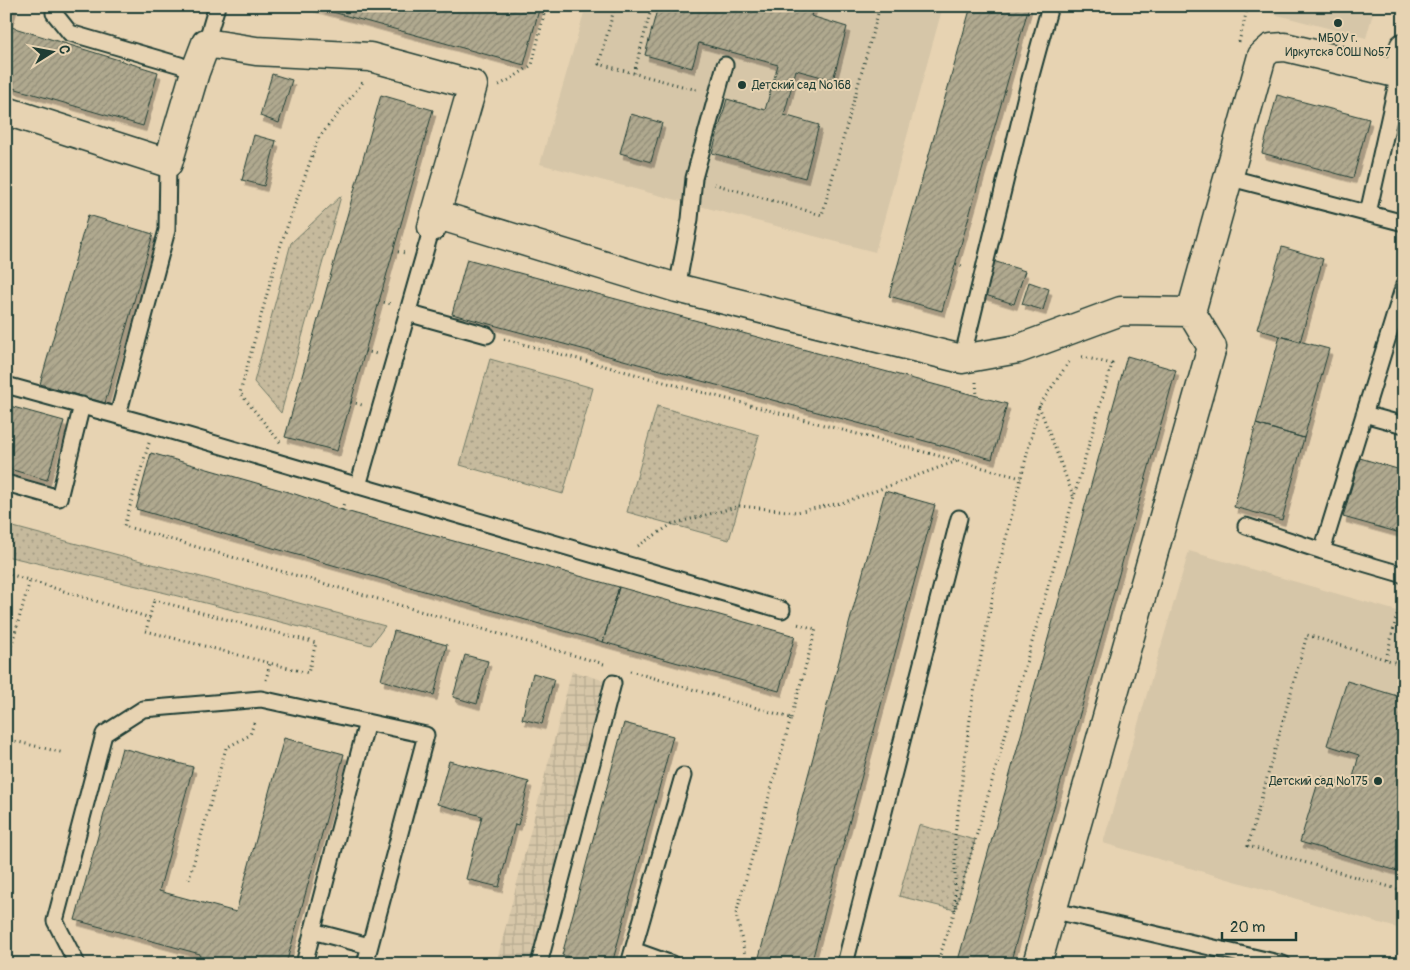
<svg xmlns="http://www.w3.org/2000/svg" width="1410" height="970" viewBox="0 0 1410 970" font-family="Pangolin,sans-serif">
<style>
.built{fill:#d6c6a8}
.industrial{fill:url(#industrial-grid)}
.grass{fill:url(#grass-dots);stroke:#727c68}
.building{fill:url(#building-hatch);stroke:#1f3d34;filter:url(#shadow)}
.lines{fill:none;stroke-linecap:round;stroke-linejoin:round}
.service-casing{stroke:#1f3d34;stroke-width:19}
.minor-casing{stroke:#1f3d34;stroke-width:31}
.path{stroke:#1f3d34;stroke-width:3;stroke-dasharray:1 4;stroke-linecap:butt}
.service{stroke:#e7d3b2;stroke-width:15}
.minor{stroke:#e7d3b2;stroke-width:28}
.poi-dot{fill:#1f3d34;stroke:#e7d3b2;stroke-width:2}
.labels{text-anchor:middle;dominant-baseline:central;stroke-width:4;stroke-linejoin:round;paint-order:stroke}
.poi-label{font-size:12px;fill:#1f3d34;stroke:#e7d3b2}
</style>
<defs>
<pattern id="industrial-grid" width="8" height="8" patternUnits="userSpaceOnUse" patternTransform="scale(1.25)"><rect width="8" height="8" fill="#d6c6a8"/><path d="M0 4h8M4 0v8" fill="none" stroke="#b7ab91"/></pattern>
<pattern id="grass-dots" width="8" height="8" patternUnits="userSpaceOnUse" patternTransform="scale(1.25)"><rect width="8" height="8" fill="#c6ba9d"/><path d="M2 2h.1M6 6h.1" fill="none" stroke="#a09881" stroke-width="1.8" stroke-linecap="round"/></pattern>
<pattern id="building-hatch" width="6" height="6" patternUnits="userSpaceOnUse" patternTransform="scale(1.25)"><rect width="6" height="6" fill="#b0a98f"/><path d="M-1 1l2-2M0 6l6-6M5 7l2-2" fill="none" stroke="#8f8b76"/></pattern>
<filter id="shadow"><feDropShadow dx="3" dy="5.5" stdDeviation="0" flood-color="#0004"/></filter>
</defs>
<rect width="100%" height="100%" fill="#e7d3b2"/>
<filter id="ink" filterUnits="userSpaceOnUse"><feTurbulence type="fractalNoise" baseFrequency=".02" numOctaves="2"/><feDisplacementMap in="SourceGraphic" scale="10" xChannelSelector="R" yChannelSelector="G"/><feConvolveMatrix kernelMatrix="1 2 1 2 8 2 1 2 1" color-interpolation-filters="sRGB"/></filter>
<g filter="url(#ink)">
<!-- built -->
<path class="built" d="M586 6H943L875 252 540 164Z
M1243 6H1375L1366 38Z
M1189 551 1404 613V930L1103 843Z"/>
<!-- industrial -->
<path class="industrial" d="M572 671 613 683 539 964H496Z"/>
<!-- grass -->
<path class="grass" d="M341 196 281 413 254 382 291 243Z
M490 359 593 388 563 494 460 465Z
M657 406 759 435 729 540 627 512Z
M6 525 385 626 371 645 146 588 6 556Z
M919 825 975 840 955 910 899 896Z"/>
<!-- building -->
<path class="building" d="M6 6H14L8 26 158 72 143 126 6 86Z
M311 6H540L524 65Z
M658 6H769L793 13 795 6H814L811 16 847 27 833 80 796 70 784 115 819 125 805 178 712 153 727 99 765 110 778 65 699 43 692 68 645 55Z
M971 6H1029L942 311 889 296Z
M272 74 292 80 279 123 260 116Z
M381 95 433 110 337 451 285 437Z
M1277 95 1369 119 1353 178 1262 153Z
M631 114 662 123 651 162 620 153Z
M254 135 276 141 264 186 242 180Z
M88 215 153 234 105 403 40 384Z
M1282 247 1323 259 1300 342 1257 329Z
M467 259 1007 404 992 459 452 314Z
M990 260 1025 271 1014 304 979 293Z
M1029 282 1049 289 1043 310 1022 304Z
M1280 336 1329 349 1304 438 1256 424Z
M1127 356 1176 370 1010 964H957Z
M6 405 64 421 47 480 6 468Z
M1256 424 1304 438 1282 520 1234 507Z
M151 453 295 494 342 510 619 587 603 642 136 509Z
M1360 458 1404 471V534L1343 517Z
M885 491 935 505 811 964H782L759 957Z
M619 587 795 636 779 691 603 642Z
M394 631 447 645 434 695 381 680Z
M465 655 488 661 477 704 453 697Z
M533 673 554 679 542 724 522 719Z
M1347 681 1404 698V873L1300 842 1320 776 1351 785 1359 755 1327 745Z
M624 723 673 736 612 964H593L562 955Z
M284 738 344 754 286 964H198L200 954 75 920 122 748 193 767 159 891 236 912Z
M449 761 529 782 518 825 515 824 499 887 466 879 482 816 437 804Z"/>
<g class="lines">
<!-- service casing -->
<g class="service-casing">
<path id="service" d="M56 6 54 13 70 33 180 65 195 72
M206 43 217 6
M1227 177 1404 223
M1368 213 1399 74
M677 288 690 219 694 178 725 65
M407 313 487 335
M962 359 1030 79 1050 6
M6 385 144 423 782 610
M1364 414 1404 425
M118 415 167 230 168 163
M6 483 59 498 82 405
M358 486 432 227
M1246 526 1322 551 1404 575
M1322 551 1404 285
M1051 910 1283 964
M312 931 369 946
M633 950 672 964
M77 964 55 921 104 734 143 709 261 699 426 735 365 964
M304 964 367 722
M539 964 613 683
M629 964 683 776
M845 964 959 518"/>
</g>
<!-- minor casing -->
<g class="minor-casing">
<path id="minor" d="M6 111 168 163 195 72 206 43 256 51 370 57 473 85 432 227
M435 214 677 288 962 359 1018 349 1121 311 1191 312 1212 347 1037 964
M1191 312 1262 56 1271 48 1285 47 1399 74 1404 47"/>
</g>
<!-- path -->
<path class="path" d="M615 6 599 64 697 90
M1239 42 1248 6
M634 73 652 6
M499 85 509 80 532 65 546 6
M714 184 822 215 880 6
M393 251 405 253
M956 264 965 267
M379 301 391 304
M504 339 1021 478
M365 351 377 354
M976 382 977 396
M351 402 362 405
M1039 406 1074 498
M280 442 240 393 279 250 318 139 363 82
M149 443 124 526 604 664
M342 510 344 502
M638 546 672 524 740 506 797 512 845 502 957 461
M6 573 150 618
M154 600 316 643 308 673 146 631Z
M1386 659 1398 611
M6 665 30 580
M1404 665 1307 635 1248 846 1404 891
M630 671 791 718 736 914 747 964
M266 680 270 663
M791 718 816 629 797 624
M6 739 64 753
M189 879 226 748 250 735 255 720
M955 910V835L972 703 997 574 1039 406 1071 359
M937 964 955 910 1112 364 1079 356"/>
<!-- service -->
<use href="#service" class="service"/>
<!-- minor -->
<use href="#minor" class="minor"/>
</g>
</g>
<!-- markers -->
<g class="poi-dot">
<circle cx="1338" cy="23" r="5"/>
<circle cx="742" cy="85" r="5"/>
<circle cx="1378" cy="781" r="5"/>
</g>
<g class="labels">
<!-- poi labels -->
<g class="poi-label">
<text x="1338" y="38">МБОУ г.<tspan x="1338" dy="14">Иркутска СОШ №57</tspan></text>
<text x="752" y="85" text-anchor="start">Детский сад №168</text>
<text x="1368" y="781" text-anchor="end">Детский сад №175</text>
</g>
</g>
<!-- margin -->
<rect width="1410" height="970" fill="none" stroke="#e7d3b2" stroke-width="25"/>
<rect x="12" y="12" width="1385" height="945" fill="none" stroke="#1f3d34" stroke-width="2" filter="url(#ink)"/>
<!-- north arrow -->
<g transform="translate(52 52) rotate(79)" stroke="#e7d3b2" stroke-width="4" paint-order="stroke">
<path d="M0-4L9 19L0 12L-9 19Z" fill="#1f3d34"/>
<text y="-8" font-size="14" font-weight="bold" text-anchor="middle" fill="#1f3d34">С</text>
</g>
<!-- scale -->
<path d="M1222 932v8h74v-8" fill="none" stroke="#1f3d34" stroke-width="2.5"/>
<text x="1230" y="932" font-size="15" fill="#1f3d34" stroke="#e7d3b2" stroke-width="4" paint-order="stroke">20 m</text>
</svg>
